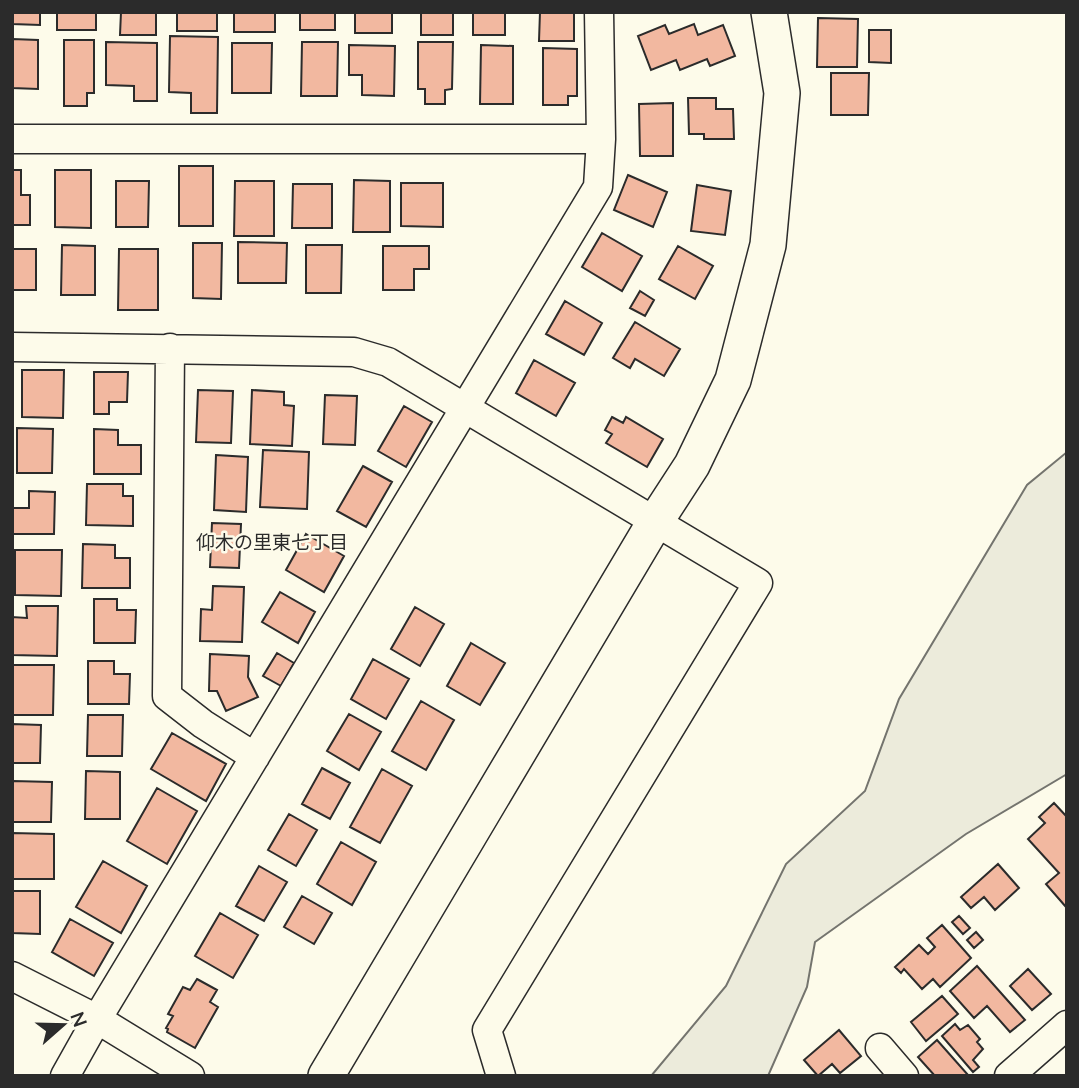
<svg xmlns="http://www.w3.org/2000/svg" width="1079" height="1088" viewBox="0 0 1079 1088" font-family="'Nunito Sans','Noto Sans JP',sans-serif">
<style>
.green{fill:#ecebdb;stroke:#74746e;stroke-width:2}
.building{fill:#f2b8a0;stroke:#2b2b2b;stroke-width:2}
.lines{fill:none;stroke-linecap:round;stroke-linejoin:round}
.minor-casing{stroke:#2b2b2b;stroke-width:31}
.tertiary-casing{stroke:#2b2b2b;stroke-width:38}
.minor{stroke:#fdfbea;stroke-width:28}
.tertiary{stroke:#fdfbea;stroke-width:35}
.labels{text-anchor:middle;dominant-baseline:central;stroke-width:5;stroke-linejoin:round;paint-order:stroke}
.neighbourhood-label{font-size:19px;fill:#2b2b2b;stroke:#fdfbea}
</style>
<rect width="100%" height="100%" fill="#fdfbea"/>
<!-- green -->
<path class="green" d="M1067 452V774L966 834 815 942 807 987 768 1076H651L726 986 786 864 865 791 899 699 1027 485Z"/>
<!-- building -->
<path class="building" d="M12 12H40V25L12 24Z
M57 12H96V30H57Z
M121 12H156V35H120Z
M177 12H217V31H177Z
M234 12H275V32H234Z
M300 12H335V30H300Z
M355 12H392V33H355Z
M421 12H453V35H421Z
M473 12H505V35H473Z
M540 12H574V41H539Z
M818 18 858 19 857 67H817Z
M694 24 698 35 723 25 735 56 710 66 707 59 680 70 676 60 651 70 638 36 665 25 669 34Z
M869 30H891V63L869 62Z
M170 36 218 37 217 113H191V93L169 92Z
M12 39 38 40V89L12 88Z
M64 40H94V93H87V106H64Z
M106 42 157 43V101H134V86L106 85Z
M302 42H338L337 96H301Z
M418 42H453L452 89 445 90V104H425V89H418Z
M232 43H272L271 93H232Z
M349 45 395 46 394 96 362 95V75H349Z
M481 45 513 46V104H480Z
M543 48 577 49V96H568V105H543Z
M831 73H869L868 115H831Z
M688 98H716V109H733L734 139H704V134H689Z
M673 103V156H640L639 104Z
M179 166H213V226H179Z
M12 170H21V195H30V225H12Z
M55 170H91V228L55 227Z
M628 175 667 192 653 227 614 210Z
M354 180 390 181V232H353Z
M116 181H149L148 227H116Z
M235 181H274V236H234Z
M401 183H443V227L401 226Z
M293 184H332V228H292Z
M697 185 731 191 725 235 691 231Z
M602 233 642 256 622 291 582 267Z
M238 242 287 243 286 283H238Z
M193 243H222L221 299 193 298Z
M62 245 95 246V295H61Z
M306 245H342L341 293H306Z
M383 246H429V269H414V290H383Z
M678 246 713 266 695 299 659 279Z
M12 249H36V290H12Z
M119 249H158V310H118Z
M640 291 654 300 645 316 630 308Z
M565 301 602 323 584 355 546 334Z
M635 322 680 349 664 376 635 359 630 368 613 358Z
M534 360 575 383 556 416 516 393Z
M22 370H64L63 418 22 417Z
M94 372H128L127 402H109V414H94Z
M198 390 233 391 231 443 196 442Z
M252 390 284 392V405L294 406 292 446 250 444Z
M325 395 357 396 355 445 323 444Z
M404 406 432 422 406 467 378 451Z
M612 417 623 423 626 417 663 439 647 467 606 443 612 434 605 430Z
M17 428 53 429 52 473H17Z
M94 429 118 430V445H141V474H94Z
M263 450 309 452 307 509 260 507Z
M216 455 248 457 246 512 214 510Z
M363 466 392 482 366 527 337 511Z
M87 484H123V496H133V526L86 525Z
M29 491 55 492 54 534H13V508H29Z
M212 523 241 524 239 568 210 567Z
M306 534 344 556 324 592 286 570Z
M83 544 115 545V558H130V588H82Z
M15 550H62L61 596 15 595Z
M213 586 244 587 242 642 200 641 201 609 212 610Z
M280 592 315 612 298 643 262 622Z
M94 599H117V610H136L135 643H94Z
M26 606H58L57 656 12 655V617L27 618Z
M415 607 444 624 420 666 391 649Z
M471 643 505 663 480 705 447 686Z
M277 653 294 663 281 686 263 676Z
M210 654 249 656 248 677 258 697 226 711 217 691H209Z
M373 659 409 679 386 719 351 699Z
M88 661H114V674H130L129 704H88Z
M13 665H54L53 715H13Z
M421 701 454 720 426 770 392 751Z
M349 714 381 732 359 770 327 751Z
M88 715H123L122 756H87Z
M12 724 41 725 40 763H12Z
M172 733 226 764 206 801 151 769Z
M322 768 350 783 330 819 302 804Z
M382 769 412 786 380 843 350 827Z
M86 771 120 772V819H85Z
M13 781 52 782 51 822H13Z
M157 788 197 811 167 864 127 841Z
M1054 803 1067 817 1066 907 1046 884 1059 873 1028 839 1045 823 1039 817Z
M289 814 317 830 296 866 268 850Z
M12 833 54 834V879H12Z
M341 842 376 862 352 905 317 884Z
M103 861 147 886 121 933 76 907Z
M998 864 1019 888 995 910 984 897 971 908 961 897Z
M259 866 287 882 264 921 236 906Z
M12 891H40V934L12 933Z
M302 896 332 913 314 944 284 927Z
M220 913 258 935 233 978 195 956Z
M959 916 970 928 963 934 952 922Z
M70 919 113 943 94 976 52 952Z
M942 925 971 958 940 987 933 979 922 989 904 969 901 973 895 967 919 945 928 954 935 947 927 938Z
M976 932 983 940 974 948 967 940Z
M977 966 1025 1020 1010 1032 987 1006 974 1018 950 991Z
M1028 969 1051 994 1032 1010 1010 986Z
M197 979 217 990 210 1002 218 1007 195 1048 167 1032 168 1029 166 1028 173 1016 168 1014 183 987 190 990Z
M942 996 958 1014 926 1041 911 1022Z
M955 1024 960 1030 968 1025 980 1039 977 1042 983 1049 973 1060 979 1067 973 1072 942 1036Z
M839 1030 861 1056 840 1073 832 1064 818 1076 804 1060Z
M937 1040 968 1075 967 1076H935L918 1057Z"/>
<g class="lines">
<!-- minor casing -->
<g class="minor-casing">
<path id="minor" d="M12 139H601
M12 347 354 352 388 362 758 583 487 1030 501 1076
M170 348 167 696 203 724 255 757
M12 976 97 1019 190 1076
M880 1048 904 1076
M65 1076 97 1019 598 187 601 139 599 12
M1009 1076 1067 1025"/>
</g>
<!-- tertiary casing -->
<g class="tertiary-casing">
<path id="tertiary" d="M326 1076 655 522 692 465 733 380 768 245 782 93 769 12"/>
</g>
<!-- minor -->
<use href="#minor" class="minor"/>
<!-- tertiary -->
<use href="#tertiary" class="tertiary"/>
</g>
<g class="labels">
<!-- neighbourhood labels -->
<g class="neighbourhood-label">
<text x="272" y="543">仰木の里東七丁目</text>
</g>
</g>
<!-- border -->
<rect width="1079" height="1088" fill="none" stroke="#2b2b2b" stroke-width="28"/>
<!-- north arrow -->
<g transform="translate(63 1025) rotate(70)" stroke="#fdfbea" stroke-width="5" paint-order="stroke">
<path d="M0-5L12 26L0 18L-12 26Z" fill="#2b2b2b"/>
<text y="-10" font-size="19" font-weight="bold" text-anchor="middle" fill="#2b2b2b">N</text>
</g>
</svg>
